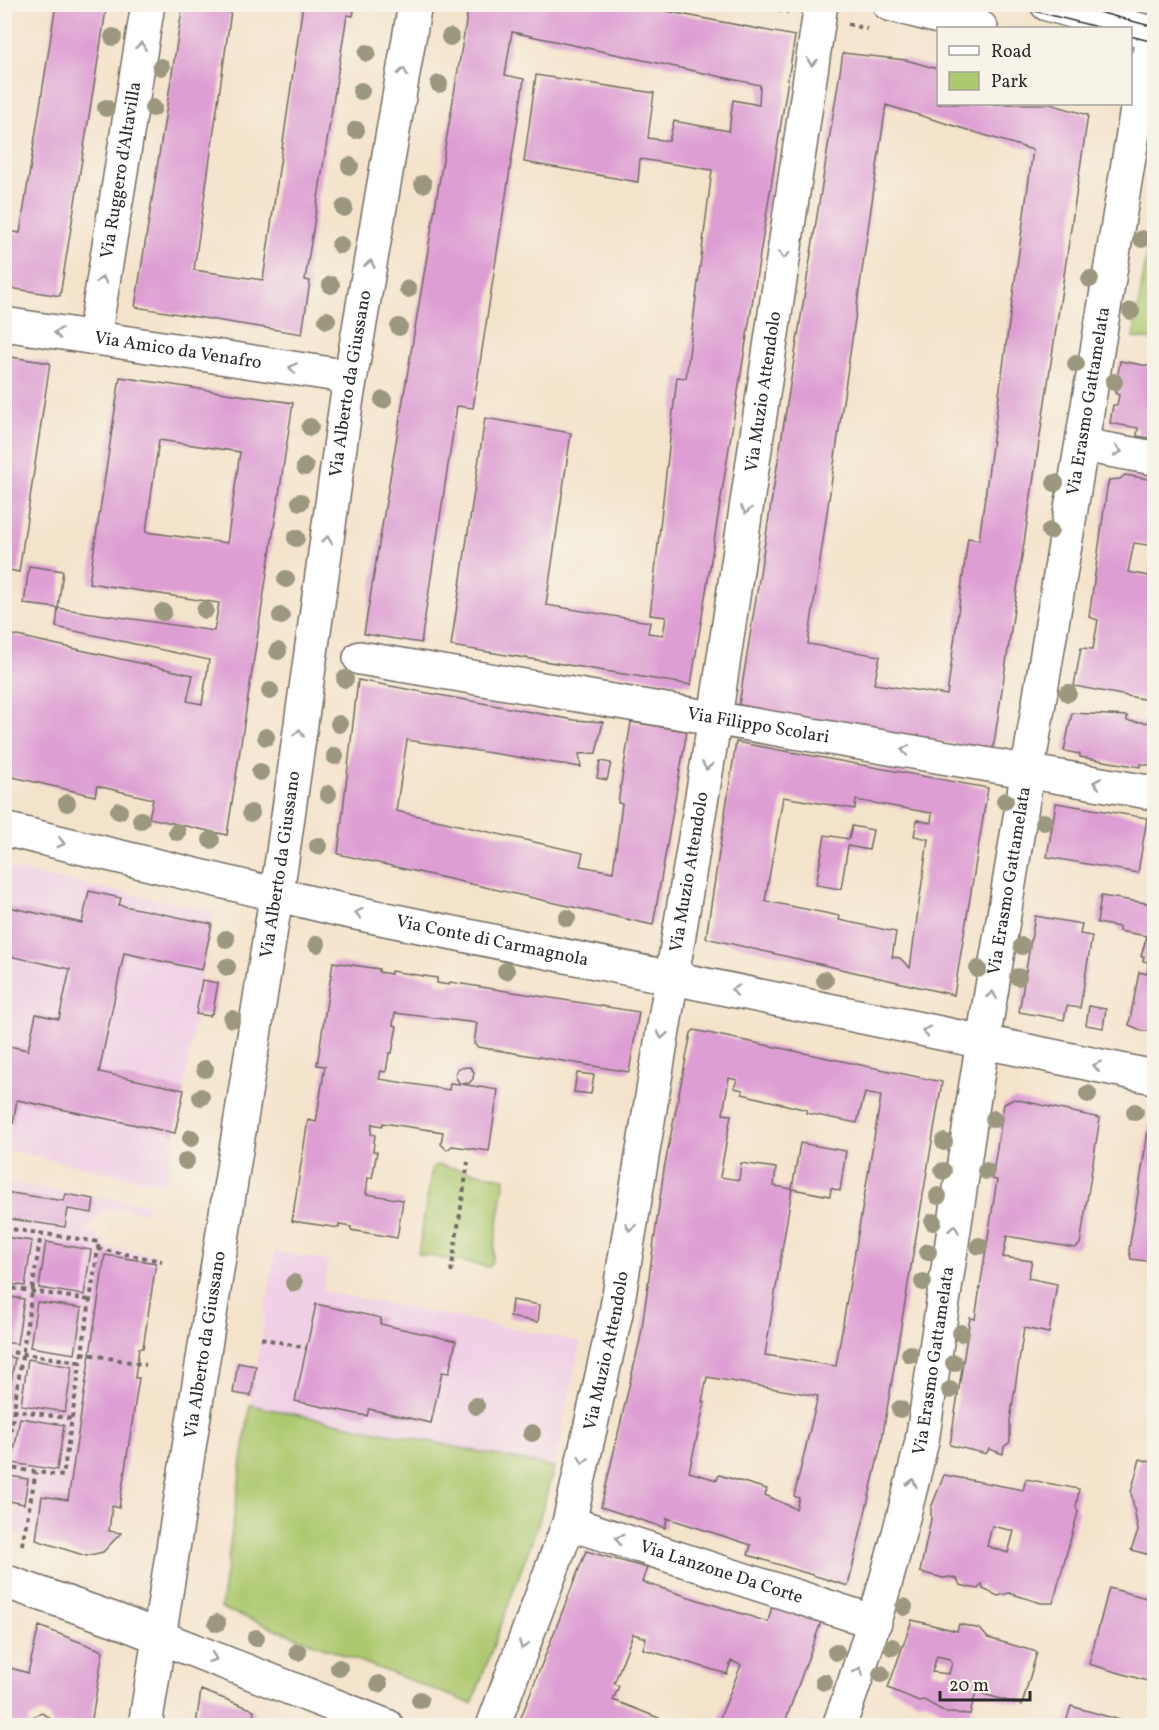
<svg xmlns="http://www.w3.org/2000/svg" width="1159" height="1730" viewBox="0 0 1159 1730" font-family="Vollkorn,serif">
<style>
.built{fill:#f0d0e5}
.green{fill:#adc970;stroke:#6c7a4e;stroke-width:1.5}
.building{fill:#dd9ed3;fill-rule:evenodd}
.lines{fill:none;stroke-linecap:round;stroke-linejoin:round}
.minor-casing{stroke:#716b63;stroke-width:36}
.major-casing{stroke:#716b63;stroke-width:36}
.path{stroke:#716b63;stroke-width:4;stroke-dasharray:4.5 4.5;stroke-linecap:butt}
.minor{stroke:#fff;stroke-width:33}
.major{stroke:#fff;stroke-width:33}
.tram{stroke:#2b2b2b;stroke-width:1.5}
.tree{fill:#9b987f}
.oneway{stroke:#a0a0a0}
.labels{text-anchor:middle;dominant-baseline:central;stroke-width:4.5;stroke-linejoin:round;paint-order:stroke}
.street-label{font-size:18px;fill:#2b2b2b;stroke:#f7f3e8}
</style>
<rect width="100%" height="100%" fill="#f7f3e8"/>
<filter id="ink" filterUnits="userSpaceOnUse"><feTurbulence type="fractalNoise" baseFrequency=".0167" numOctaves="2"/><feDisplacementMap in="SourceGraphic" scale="12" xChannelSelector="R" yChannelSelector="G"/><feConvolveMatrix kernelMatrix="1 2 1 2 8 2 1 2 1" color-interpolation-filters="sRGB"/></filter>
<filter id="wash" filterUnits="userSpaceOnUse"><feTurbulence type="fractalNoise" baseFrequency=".008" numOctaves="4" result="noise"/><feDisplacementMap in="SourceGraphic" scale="24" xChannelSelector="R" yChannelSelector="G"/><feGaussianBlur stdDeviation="1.35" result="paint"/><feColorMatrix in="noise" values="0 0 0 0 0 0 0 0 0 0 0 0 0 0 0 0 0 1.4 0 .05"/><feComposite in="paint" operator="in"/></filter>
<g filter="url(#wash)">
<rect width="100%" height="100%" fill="#f4e3cb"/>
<!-- built -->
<path class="built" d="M5 868 214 911 202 970 184 1090 165 1185 5 1149Z
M4 1182 147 1204 146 1212 119 1208 107 1211 93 1221 86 1231 106 1240 105 1247 157 1255 143 1348 126 1346 122 1376 139 1378 119 1508 112 1507 109 1531 121 1533 110 1547 94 1555 86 1556 12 1533 18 1503 4 1500Z
M275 1251 328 1261 323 1291 581 1342 554 1467 250 1405Z"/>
<!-- green -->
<path class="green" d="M1154 212V340L1133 338Z
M438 1165 505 1178 492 1263 489 1267 418 1254 432 1168Z
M250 1405 554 1467 538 1524 472 1704 221 1608Z"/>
<g id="blocks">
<!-- building -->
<path class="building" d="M56 4H107L60 296 4 287V230L20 233Z
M183 4H232L194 270 263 280 303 4H355L353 16 347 15 305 280 310 281 302 334 135 307Z
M469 4H629L795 36 691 685 451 646 485 418 571 433 546 605 650 622 648 633 663 635 666 617 650 615 677 377 686 378 712 170 640 159 638 182 524 162 536 75 654 93 648 138 669 141 674 121 729 131 733 100 759 105 760 85 512 32 505 75 524 79 473 408 457 406 421 643 364 634Z
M843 53 906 60 938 69V104H1050L1088 115 993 750 738 711ZM886 105 1033 150 979 540 968 538 947 695 874 684 880 656 808 644Z
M4 356 50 363 19 572 4 569Z
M1120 361 1154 367V439L1137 436 1138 428 1110 423 1113 405H1117L1119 395 1115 393Z
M120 377 293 403 227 835 149 818 153 799 97 786 95 796 4 775V633L193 675 187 701 202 704 209 660 56 627 58 608 214 631 219 603 89 583ZM159 440 240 452 227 543 146 532Z
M1125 475 1154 480V546L1134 543 1128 572 1149 576 1154 556V626L1150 650 1154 651V701L1074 686 1081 648 1093 649 1098 620 1089 617 1107 488 1109 480 1120 479Z
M29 566 63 571 58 608 24 604Z
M358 680 574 720 603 722 596 753 579 754 581 767 407 740 396 811 583 853 580 866 613 872 622 804 618 803 631 722 687 731 653 925 338 854Z
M1072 713 1127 716V721L1154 723V766L1141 764 1140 767 1080 757V754L1064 751Z
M736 742 988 788 954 995 706 938ZM783 797 855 809 856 800 932 813 931 823 917 820 914 836 928 839 910 968 900 958 892 957 896 932 839 920 840 916 765 901Z
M600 761 611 763 607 780 597 778Z
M1056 803 1147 818 1138 873 1047 857Z
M852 826 873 830 869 850 848 846 841 889 816 885 825 835 849 839Z
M89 891 121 898 119 905 212 924 202 970 124 953 99 1072 184 1090 175 1133 17 1100 13 1123 4 1121V1045L28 1050 36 1014 59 1019 70 969 4 955V906L82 923Z
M1101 896 1152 904 1149 926 1154 927V1031H1143L1129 1025 1139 972 1147 974 1148 962 1143 961 1144 956H1141L1147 936 1119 931V927L1097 923Z
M1035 916 1082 924 1080 934 1092 936 1080 1008 1067 1006 1064 1020 1019 1012Z
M333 962 379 969V972L391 974V971L437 978V983L449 985 450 982 639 1012 629 1072 478 1047 474 1044 477 1023 395 1013 393 1025 397 1026 392 1053H389L386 1072 381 1071 379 1079 449 1090 450 1083 460 1084 455 1076 458 1068 470 1067 474 1072 473 1079 469 1083 461 1084 498 1090 489 1151 452 1146 447 1150 441 1144 443 1132 383 1123 382 1126 372 1124 371 1134 375 1135 373 1151 377 1152 372 1178H368L366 1194 403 1200 397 1238 351 1230V1227L339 1225V1228L292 1221 308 1120 316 1122 325 1066 317 1065Z
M202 980 218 983 213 1012 210 1016 196 1014Z
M1089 1006 1106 1009 1103 1028 1086 1025Z
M694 1030 942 1082 881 1445 848 1586 748 1555 751 1545 667 1518 665 1528 601 1507 641 1335 664 1169 691 1033ZM729 1078 737 1080 734 1088 743 1090 742 1094 807 1110 806 1113 857 1123 865 1093 881 1096 836 1366 765 1355 792 1189 830 1196 831 1188 840 1191 846 1151 800 1143 792 1189 774 1186 776 1168 741 1163 739 1180 720 1177 731 1115 723 1114ZM707 1377 818 1396 794 1496 799 1498 796 1509 765 1495 767 1489 719 1475 717 1480 689 1472 705 1402H702Z
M577 1073 594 1075 591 1094 574 1092Z
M1014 1099 1100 1118 1080 1244 1075 1248 1007 1236 1003 1257 1032 1261 1028 1278 1057 1284 1049 1333 1024 1328 1010 1421V1442L1004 1447 1003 1454 989 1449 986 1454 950 1445 970 1318 975 1319 997 1180 992 1179 1004 1104Z
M1149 1125 1154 1126V1262L1131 1259 1129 1250Z
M4 1192 64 1201 66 1194 94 1199 92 1213 68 1209 65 1227 4 1218Z
M4 1237 32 1241 25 1286 4 1283Z
M46 1242 91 1250 84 1295 39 1288Z
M105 1255 156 1263 143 1348H139L135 1378H139L119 1508 112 1506 109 1531 121 1533 103 1552 86 1556 36 1540 42 1496 68 1500Z
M4 1296 24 1299 17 1344 4 1342Z
M512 1300 540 1305 538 1322 510 1317Z
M37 1302 82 1308 75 1354 30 1347Z
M316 1304 381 1318 380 1324 456 1341 449 1373 442 1372 431 1423 369 1409 367 1416 295 1401Z
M4 1356 15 1358 7 1403H4Z
M28 1359 72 1367 65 1412 21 1405Z
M238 1363 256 1366 251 1396 233 1393Z
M20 1418 64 1425 57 1470 12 1463Z
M1140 1459 1154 1463V1556L1131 1550 1138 1531 1131 1492Z
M4 1475 28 1479 24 1504 4 1500Z
M944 1475 1023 1490 1026 1479 1079 1489 1076 1507 1078 1512 1053 1603H1041L1009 1593 998 1596 983 1589 982 1584 978 1589 960 1585 957 1579 950 1577 943 1578 920 1572 931 1519V1508ZM992 1526 1014 1531 1008 1553 987 1546Z
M586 1551 647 1568 642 1582 768 1622 772 1606 821 1622 784 1725H723L718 1723 741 1665 731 1661 727 1674 643 1649 646 1638 633 1634 614 1684 619 1686 613 1700 677 1725H518Z
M1109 1588 1154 1600V1683L1089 1664Z
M912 1620 957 1631 959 1624 980 1629 988 1638 1037 1652 1022 1705 976 1692 970 1714 947 1713 924 1700 919 1701 888 1688ZM937 1656 949 1659 952 1663 949 1674 932 1672Z
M39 1626 103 1651 91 1725H53L49 1717 42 1713 30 1718 28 1725H4L7 1667 28 1673Z
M201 1690 254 1710 252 1725H196Z
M1071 1706 1137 1725H1065Z"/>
</g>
</g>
<g filter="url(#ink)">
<use href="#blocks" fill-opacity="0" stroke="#716b63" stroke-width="1.5"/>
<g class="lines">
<!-- minor casing -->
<g class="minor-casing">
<g id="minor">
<path d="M1047 4 1154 34"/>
<path id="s1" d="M4 324 351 377"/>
<path id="s2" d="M94 338 148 4"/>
<path d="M1082 445 1154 458"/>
<path id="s3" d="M360 658 1154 793"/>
<path id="s4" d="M4 829 337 909 1154 1077"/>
<path id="s5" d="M569 1523 875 1622"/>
<path d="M4 1581 116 1620 387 1726"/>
<path id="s6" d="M145 1726 282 859 346 404 415 4"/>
<path id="s7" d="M493 1726 569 1523 616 1313 715 718 821 4"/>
<path id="s8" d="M839 1726C874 1632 899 1539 922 1441L976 1084 1136 115 1154 30"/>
</g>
</g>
<!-- major casing -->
<g class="major-casing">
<path id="major" d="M889 4 981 28
M1130 68 1154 75"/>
</g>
<!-- path -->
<path class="path" d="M751 4 788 12
M848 24 867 29
M4 1228 99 1242 63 1476 4 1467
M98 1249 162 1261
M451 1272 468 1162
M4 1287 90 1300
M261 1338 306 1348
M4 1351 80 1362
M82 1353 146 1365
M4 1408 72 1419
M5 1467 41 1233
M22 1545 36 1472"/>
<!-- minor -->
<use href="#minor" class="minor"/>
<!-- major -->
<use href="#major" class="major"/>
<!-- tram -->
<path class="tram" d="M1007 4 1101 28
M1069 4 1154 27
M1130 36 1154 42"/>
</g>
<!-- trees -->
<g class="tree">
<circle cx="113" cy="37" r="9"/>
<circle cx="450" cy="37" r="9"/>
<circle cx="367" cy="53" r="9"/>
<circle cx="161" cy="67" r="9"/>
<circle cx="439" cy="84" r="9"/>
<circle cx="361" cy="91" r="9"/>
<circle cx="106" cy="108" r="9"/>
<circle cx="153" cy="108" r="9"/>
<circle cx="356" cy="130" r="9"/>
<circle cx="350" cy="166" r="9"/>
<circle cx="423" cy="184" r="9"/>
<circle cx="344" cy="208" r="9"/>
<circle cx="1142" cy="239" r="9"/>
<circle cx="340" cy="245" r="9"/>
<circle cx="1090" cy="279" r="9"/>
<circle cx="331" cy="285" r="9"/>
<circle cx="408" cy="289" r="9"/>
<circle cx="1131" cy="311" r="9"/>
<circle cx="327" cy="320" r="9"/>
<circle cx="399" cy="327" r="9"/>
<circle cx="1076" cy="364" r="9"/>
<circle cx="1114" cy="382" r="9"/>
<circle cx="383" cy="400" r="9"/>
<circle cx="310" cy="427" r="9"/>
<circle cx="305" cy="467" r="9"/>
<circle cx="1055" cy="483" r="9"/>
<circle cx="300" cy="502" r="9"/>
<circle cx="1050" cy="531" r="9"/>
<circle cx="296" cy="538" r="9"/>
<circle cx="286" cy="579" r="9"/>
<circle cx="205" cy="610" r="9"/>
<circle cx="163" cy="612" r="9"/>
<circle cx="281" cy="616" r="9"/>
<circle cx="278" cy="651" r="9"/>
<circle cx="345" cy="679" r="9"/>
<circle cx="270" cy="691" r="9"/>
<circle cx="1068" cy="693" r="9"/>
<circle cx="339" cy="724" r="9"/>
<circle cx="266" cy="737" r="9"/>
<circle cx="335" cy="756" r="9"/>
<circle cx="260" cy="772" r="9"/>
<circle cx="328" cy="794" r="9"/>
<circle cx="1005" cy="801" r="9"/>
<circle cx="67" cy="803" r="9"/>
<circle cx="119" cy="811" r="9"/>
<circle cx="251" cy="813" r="9"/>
<circle cx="141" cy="820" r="9"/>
<circle cx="1044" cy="822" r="9"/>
<circle cx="177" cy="832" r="9"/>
<circle cx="211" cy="840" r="9"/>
<circle cx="318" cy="846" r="9"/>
<circle cx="567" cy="918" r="9"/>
<circle cx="226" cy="939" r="9"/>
<circle cx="317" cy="944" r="9"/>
<circle cx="1022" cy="946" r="9"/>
<circle cx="227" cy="967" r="9"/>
<circle cx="978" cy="969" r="9"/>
<circle cx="506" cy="971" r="9"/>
<circle cx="1018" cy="977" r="9"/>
<circle cx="825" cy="980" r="9"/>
<circle cx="232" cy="1019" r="9"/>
<circle cx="205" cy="1069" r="9"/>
<circle cx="1088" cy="1094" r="9"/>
<circle cx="201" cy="1097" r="9"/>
<circle cx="1135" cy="1112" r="9"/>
<circle cx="994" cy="1119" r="9"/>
<circle cx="191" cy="1138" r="9"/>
<circle cx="944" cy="1142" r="9"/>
<circle cx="186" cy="1161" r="9"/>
<circle cx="943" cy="1171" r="9"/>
<circle cx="986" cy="1171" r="9"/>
<circle cx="938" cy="1196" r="9"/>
<circle cx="933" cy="1222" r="9"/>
<circle cx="979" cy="1246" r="9"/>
<circle cx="928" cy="1252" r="9"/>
<circle cx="923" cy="1282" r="9"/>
<circle cx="294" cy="1283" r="9"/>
<circle cx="961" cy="1333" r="9"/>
<circle cx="910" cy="1354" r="9"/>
<circle cx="954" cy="1363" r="9"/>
<circle cx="950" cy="1390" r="9"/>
<circle cx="476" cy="1406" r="9"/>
<circle cx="900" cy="1409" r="9"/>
<circle cx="532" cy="1433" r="9"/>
<circle cx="904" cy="1607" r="9"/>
<circle cx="217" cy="1623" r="9"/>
<circle cx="256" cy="1638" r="9"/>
<circle cx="892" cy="1647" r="9"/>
<circle cx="298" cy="1652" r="9"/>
<circle cx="836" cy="1652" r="9"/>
<circle cx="339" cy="1668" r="9"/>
<circle cx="881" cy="1674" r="9"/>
<circle cx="824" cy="1682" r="9"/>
<circle cx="379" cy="1684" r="9"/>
<circle cx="420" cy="1700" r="9"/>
</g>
<!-- one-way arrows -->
<defs><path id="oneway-chevron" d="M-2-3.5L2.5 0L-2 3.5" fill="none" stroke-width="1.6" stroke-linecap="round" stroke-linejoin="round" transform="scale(1.5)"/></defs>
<g class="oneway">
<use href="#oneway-chevron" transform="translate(141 46) rotate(-81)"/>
<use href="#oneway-chevron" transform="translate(812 62) rotate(98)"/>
<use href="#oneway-chevron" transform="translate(403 72) rotate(-80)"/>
<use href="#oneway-chevron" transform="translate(784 255) rotate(98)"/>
<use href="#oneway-chevron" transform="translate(370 264) rotate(-80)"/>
<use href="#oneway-chevron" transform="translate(102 280) rotate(-81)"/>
<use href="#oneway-chevron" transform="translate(58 333) rotate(-171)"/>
<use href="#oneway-chevron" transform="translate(293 368) rotate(-171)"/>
<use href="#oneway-chevron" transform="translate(1118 451) rotate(10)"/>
<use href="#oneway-chevron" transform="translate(746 510) rotate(98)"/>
<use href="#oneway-chevron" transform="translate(327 540) rotate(-82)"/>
<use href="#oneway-chevron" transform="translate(299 733) rotate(-82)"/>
<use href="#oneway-chevron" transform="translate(905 750) rotate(-170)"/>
<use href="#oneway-chevron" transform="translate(707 766) rotate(99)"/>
<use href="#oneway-chevron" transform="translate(1097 783) rotate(-170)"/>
<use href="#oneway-chevron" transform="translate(61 843) rotate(14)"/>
<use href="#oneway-chevron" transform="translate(359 913) rotate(-168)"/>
<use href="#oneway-chevron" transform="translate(735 990) rotate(-168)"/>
<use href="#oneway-chevron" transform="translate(992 995) rotate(-81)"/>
<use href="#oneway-chevron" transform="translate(926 1031) rotate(-168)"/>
<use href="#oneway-chevron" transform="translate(662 1035) rotate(100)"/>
<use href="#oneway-chevron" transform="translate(1097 1066) rotate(-169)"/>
<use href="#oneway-chevron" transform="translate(630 1227) rotate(100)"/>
<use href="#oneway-chevron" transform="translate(954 1229) rotate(-81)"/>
<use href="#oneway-chevron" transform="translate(583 1460) rotate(102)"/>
<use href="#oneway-chevron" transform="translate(912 1483) rotate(-77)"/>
<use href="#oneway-chevron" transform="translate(619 1539) rotate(-162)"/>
<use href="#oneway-chevron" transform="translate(523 1645) rotate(111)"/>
<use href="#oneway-chevron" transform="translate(213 1658) rotate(21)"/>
<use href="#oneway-chevron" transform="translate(859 1671) rotate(-71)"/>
</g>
</g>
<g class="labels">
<!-- street labels -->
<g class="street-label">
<text stroke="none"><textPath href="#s2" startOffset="170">Via Ruggero d'Altavilla</textPath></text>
<text stroke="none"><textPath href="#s1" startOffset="176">Via Amico da Venafro</textPath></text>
<text stroke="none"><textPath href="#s6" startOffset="1358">Via Alberto da Giussano</textPath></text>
<text stroke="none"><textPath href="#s7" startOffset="1365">Via Muzio Attendolo</textPath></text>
<text stroke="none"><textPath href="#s8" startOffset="1350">Via Erasmo Gattamelata</textPath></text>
<text stroke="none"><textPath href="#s3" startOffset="404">Via Filippo Scolari</textPath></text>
<text stroke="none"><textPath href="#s6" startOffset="872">Via Alberto da Giussano</textPath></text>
<text stroke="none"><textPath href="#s7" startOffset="879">Via Muzio Attendolo</textPath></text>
<text stroke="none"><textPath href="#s8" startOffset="864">Via Erasmo Gattamelata</textPath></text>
<text stroke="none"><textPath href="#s4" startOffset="501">Via Conte di Carmagnola</textPath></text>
<text stroke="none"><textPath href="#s6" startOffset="386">Via Alberto da Giussano</textPath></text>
<text stroke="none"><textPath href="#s7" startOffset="393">Via Muzio Attendolo</textPath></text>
<text stroke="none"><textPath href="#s8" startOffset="378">Via Erasmo Gattamelata</textPath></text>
<text stroke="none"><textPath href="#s5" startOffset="160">Via Lanzone Da Corte</textPath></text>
</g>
</g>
<!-- margin -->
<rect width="1159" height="1730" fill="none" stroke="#f7f3e8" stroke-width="24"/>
<!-- legend -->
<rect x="937" y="27" width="195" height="78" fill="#f7f3e8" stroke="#a5a39c" stroke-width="1.5"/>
<rect x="949" y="46" width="30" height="9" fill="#ffffff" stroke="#a5a39c" stroke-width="1.5"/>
<text x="991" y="57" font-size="18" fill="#2b2b2b">Road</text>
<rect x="949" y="72" width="30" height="18" fill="#adc970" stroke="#a5a39c" stroke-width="1.5"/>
<text x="991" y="87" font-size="18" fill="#2b2b2b">Park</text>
<!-- scale -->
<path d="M940 1691v9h90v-9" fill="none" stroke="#2b2b2b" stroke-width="3"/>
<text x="949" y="1691" font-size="18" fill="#2b2b2b" stroke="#f7f3e8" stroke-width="4.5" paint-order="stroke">20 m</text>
</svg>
